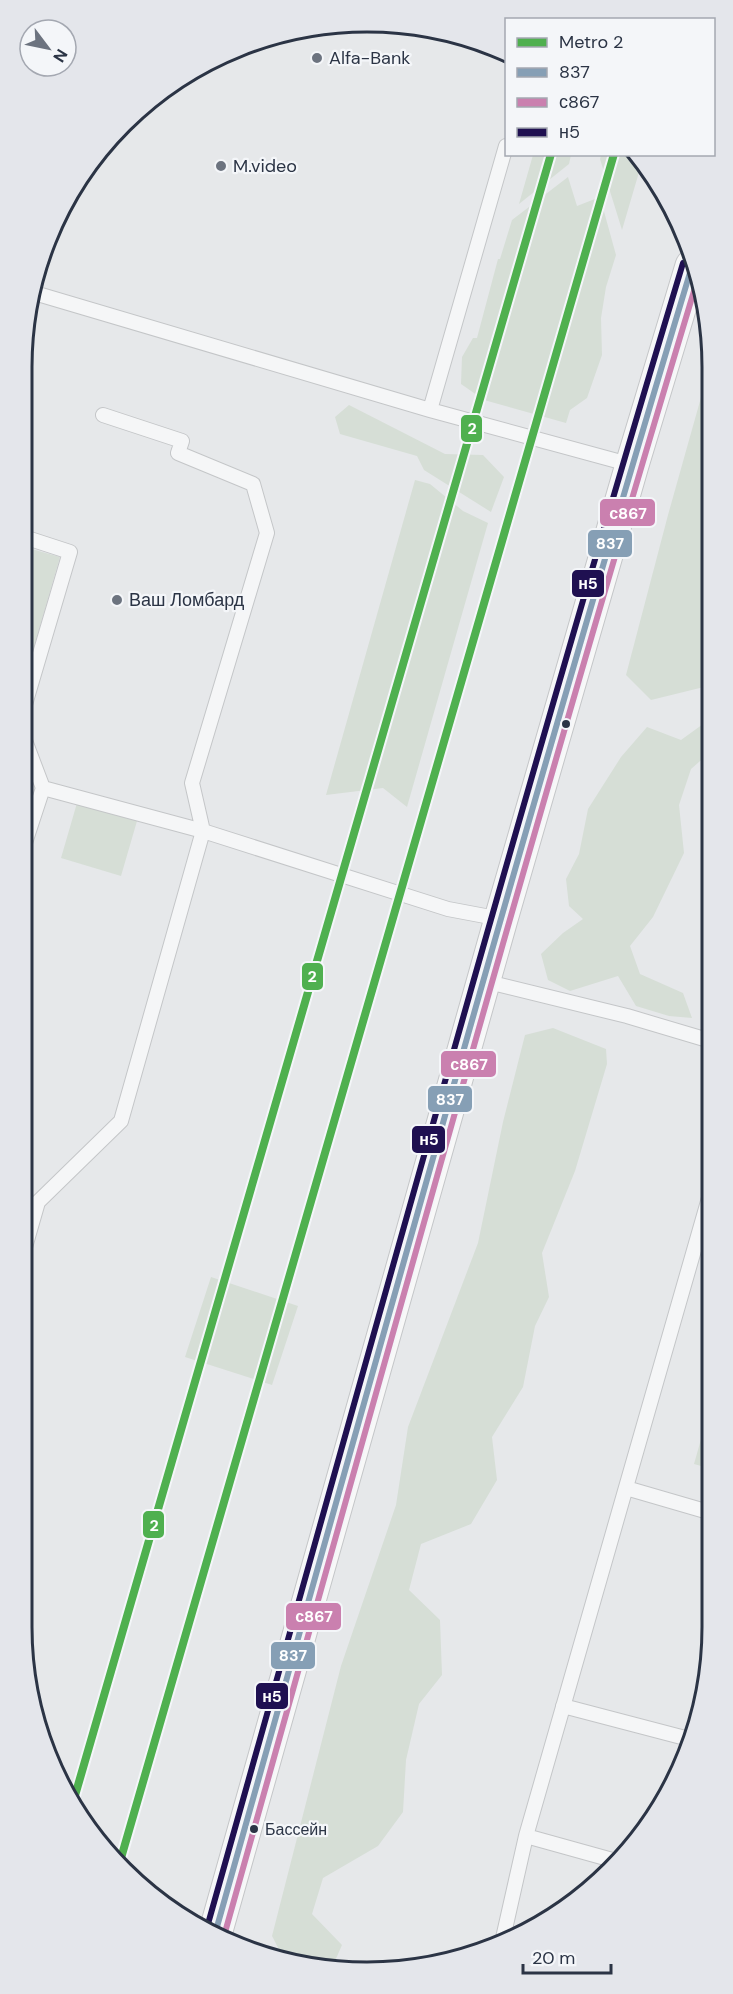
<svg xmlns="http://www.w3.org/2000/svg" width="733" height="1994" viewBox="0 0 733 1994" font-family="'DM Sans',sans-serif">
<style>
.green{fill:#d6ded6}
.lines{fill:none;stroke-linecap:round;stroke-linejoin:round}
.service-casing{stroke:#c4c6c8;stroke-width:16}
.secondary-casing{stroke:#c4c6c8;stroke-width:35}
.service{stroke:#f5f6f7;stroke-width:14}
.secondary{stroke:#f8f8f8;stroke-width:33}
.bus-1-casing{stroke:#f4f6f9;stroke-width:10}
.bus-2-casing{stroke:#f4f6f9;stroke-width:10}
.bus-3-casing{stroke:#f4f6f9;stroke-width:10}
.bus-1{stroke:#869fb5;stroke-width:6}
.bus-2{stroke:#ca80af;stroke-width:6}
.bus-3{stroke:#1f1051;stroke-width:6}
.metro-1-casing{stroke:#f4f6f9;stroke-width:12}
.metro-1{stroke:#4fb04f;stroke-width:8}
.poi-dot{fill:#6c737f;stroke:#f4f6f9;stroke-width:2}
.bus-dot{fill:#2b3445;stroke:#f4f6f9;stroke-width:2}
.labels{text-anchor:middle;dominant-baseline:central;stroke-width:4.5;stroke-linejoin:round;paint-order:stroke}
.bus-label{font-size:16px;fill:#2b3445;stroke:#f4f6f9;text-anchor:start}
.poi-label{font-size:18px;fill:#2b3445;stroke:#f4f6f9;text-anchor:start}
.rim{fill:none;stroke:#2b3445;stroke-width:3}
.line-badge{stroke:#f4f6f9;stroke-width:2}
.badge-label{font-size:16px;text-anchor:middle;font-weight:bold;fill:#fff}
</style>
<rect width="100%" height="100%" fill="#e6e8ea"/>
<!-- green -->
<path class="green" d="M533 155H571L569 164 519 204Z
M601 155H637L642 162 622 230 600 159Z
M568 177 577 206 600 197 616 255 606 287 601 318 602 355 587 398 570 410 566 423 484 400 461 384 462 357 473 338H477L498 259H500L512 220Z
M709 369 710 683 708 686 651 700 626 675 668 515Z
M349 405 445 454 483 455 504 477 491 512 424 470 417 456 340 434 335 417Z
M415 480 430 484 463 511 488 523 407 807 383 788 326 795Z
M21 546 60 557 29 664 21 662Z
M710 719 707 755 691 769 679 805 684 853 653 917 630 946 640 974 683 993 692 1018 669 1016 636 1006 618 976 570 991 548 980 541 954 563 933 583 919 569 906 566 879 579 854 588 809 621 757 647 727 681 740Z
M77 803 137 821 121 876 61 858Z
M553 1028 606 1049 607 1064 575 1171 542 1253 549 1297 535 1326 523 1387 492 1437 497 1480 471 1524 421 1544 409 1590 440 1620 442 1675 419 1704 406 1760 403 1812 378 1846 323 1878 312 1914 342 1945 331 1970C316 1970 293 1964 282 1953 278 1949 275 1941 272 1936L341 1666 396 1505 408 1427 478 1243 503 1122 525 1035Z
M211 1277 298 1306 272 1385 185 1357Z
M711 1404 712 1469 694 1464Z
M91 1829C106 1836 115 1847 117 1864L107 1855Z"/>
<g class="lines">
<!-- service casing -->
<g class="service-casing">
<path id="service" d="M31 292 430 410 632 465
M430 410 506 146
M21 536 70 552 21 718
M21 730 43 788
M21 855 43 788 203 831 448 909 501 919
M484 981 627 1016 711 1041
M21 1261 38 1202 121 1121 203 831 192 783 267 533 253 484 178 453 182 441 103 415
M626 1488 712 1513
M563 1706 689 1739
M616 1861 526 1836 711 1191
M503 1938 526 1836"/>
</g>
<!-- secondary casing -->
<g class="secondary-casing">
<path id="secondary" d="M215 1934 501 919 632 465 692 266"/>
</g>
<!-- service -->
<use href="#service" class="service"/>
<!-- secondary -->
<use href="#secondary" class="secondary"/>
<!-- bus-1 casing -->
<g class="bus-1-casing">
<path id="bus-1" d="M215 1934C372 1377 525 820 692 266"/>
</g>
<!-- bus-2 casing -->
<g class="bus-2-casing">
<path id="bus-2" d="M224 1936C379 1384 531 831 697 281"/>
</g>
<!-- bus-3 casing -->
<g class="bus-3-casing">
<path id="bus-3" d="M206 1931C363 1375 516 817 683 263"/>
</g>
<!-- bus-1 -->
<use href="#bus-1" class="bus-1"/>
<!-- bus-2 -->
<use href="#bus-2" class="bus-2"/>
<!-- bus-3 -->
<use href="#bus-3" class="bus-3"/>
<!-- metro-1 casing -->
<g class="metro-1-casing">
<path id="metro-1" d="M74 1799 551 154
M119 1865 614 154"/>
</g>
<!-- metro-1 -->
<use href="#metro-1" class="metro-1"/>
</g>
<!-- markers -->
<g class="poi-dot">
<circle cx="317" cy="58" r="6"/>
<circle cx="221" cy="166" r="6"/>
<circle cx="117" cy="600" r="6"/>
</g>
<g class="bus-dot">
<circle cx="566" cy="724" r="5"/>
<circle cx="254" cy="1829" r="5"/>
</g>
<g class="labels">
<!-- bus labels -->
<g class="bus-label">
<text x="265" y="1829">Бассейн</text>
</g>
<!-- poi labels -->
<g class="poi-label">
<text x="329" y="58">Alfa-Bank</text>
<text x="233" y="166">M.video</text>
<text x="129" y="600">Ваш Ломбард</text>
</g>
</g>
<!-- crop -->
<path d="M0 0H733V1994H0ZM367 32H367A335 335 0 0 1 702 367V1627A335 335 0 0 1 367 1962H367A335 335 0 0 1 32 1627V367A335 335 0 0 1 367 32Z" fill="#e4e6eb" fill-rule="evenodd"/>
<path class="rim" d="M367 32H367A335 335 0 0 1 702 367V1627A335 335 0 0 1 367 1962H367A335 335 0 0 1 32 1627V367A335 335 0 0 1 367 32Z"/>
<g class="line-badge">
<rect x="460" y="414" width="23" height="29" rx="6" fill="#4fb04f"/>
<rect x="599" y="498" width="57" height="29" rx="6" fill="#ca80af"/>
<rect x="587" y="529" width="46" height="29" rx="6" fill="#869fb5"/>
<rect x="571" y="569" width="34" height="29" rx="6" fill="#1f1051"/>
<rect x="301" y="962" width="23" height="29" rx="6" fill="#4fb04f"/>
<rect x="440" y="1050" width="57" height="28" rx="6" fill="#ca80af"/>
<rect x="427" y="1085" width="46" height="28" rx="6" fill="#869fb5"/>
<rect x="411" y="1125" width="35" height="29" rx="6" fill="#1f1051"/>
<rect x="142" y="1510" width="23" height="29" rx="6" fill="#4fb04f"/>
<rect x="285" y="1602" width="57" height="29" rx="6" fill="#ca80af"/>
<rect x="270" y="1641" width="46" height="29" rx="6" fill="#869fb5"/>
<rect x="255" y="1682" width="34" height="28" rx="6" fill="#1f1051"/>
</g>
<g class="badge-label">
<text x="472" y="434">2</text>
<text x="628" y="519">с867</text>
<text x="610" y="549">837</text>
<text x="588" y="589">н5</text>
<text x="312" y="982">2</text>
<text x="469" y="1070">с867</text>
<text x="450" y="1105">837</text>
<text x="429" y="1145">н5</text>
<text x="154" y="1531">2</text>
<text x="314" y="1622">с867</text>
<text x="293" y="1661">837</text>
<text x="272" y="1702">н5</text>
</g>
<!-- legend -->
<rect x="505" y="18" width="210" height="138" fill="#f4f6f9" stroke="#a4a8b1" stroke-width="1.5"/>
<rect x="517" y="38" width="30" height="9" fill="#4fb04f" stroke="#a4a8b1" stroke-width="1.5"/>
<text x="559" y="48" font-size="18" fill="#2b3445">Metro 2</text>
<rect x="517" y="68" width="30" height="9" fill="#869fb5" stroke="#a4a8b1" stroke-width="1.5"/>
<text x="559" y="78" font-size="18" fill="#2b3445">837</text>
<rect x="517" y="98" width="30" height="9" fill="#ca80af" stroke="#a4a8b1" stroke-width="1.5"/>
<text x="559" y="108" font-size="18" fill="#2b3445">с867</text>
<rect x="517" y="128" width="30" height="9" fill="#1f1051" stroke="#a4a8b1" stroke-width="1.5"/>
<text x="559" y="138" font-size="18" fill="#2b3445">н5</text>
<!-- north arrow -->
<g transform="translate(48 48) rotate(122)"><circle r="28" fill="#f4f6f9" stroke="#a4a8b1" stroke-width="1.5"/>
<path d="M0-4.5L10 22L0 15L-10 22Z" fill="#6c737f"/>
<text y="-9" font-size="16" font-weight="bold" text-anchor="middle" fill="#2b3445">N</text>
</g>
<!-- scale -->
<path d="M523 1964v9h88v-9" fill="none" stroke="#2b3445" stroke-width="3"/>
<text x="532" y="1964" font-size="18" fill="#2b3445" stroke="#f4f6f9" stroke-width="4.5" paint-order="stroke">20 m</text>
</svg>
